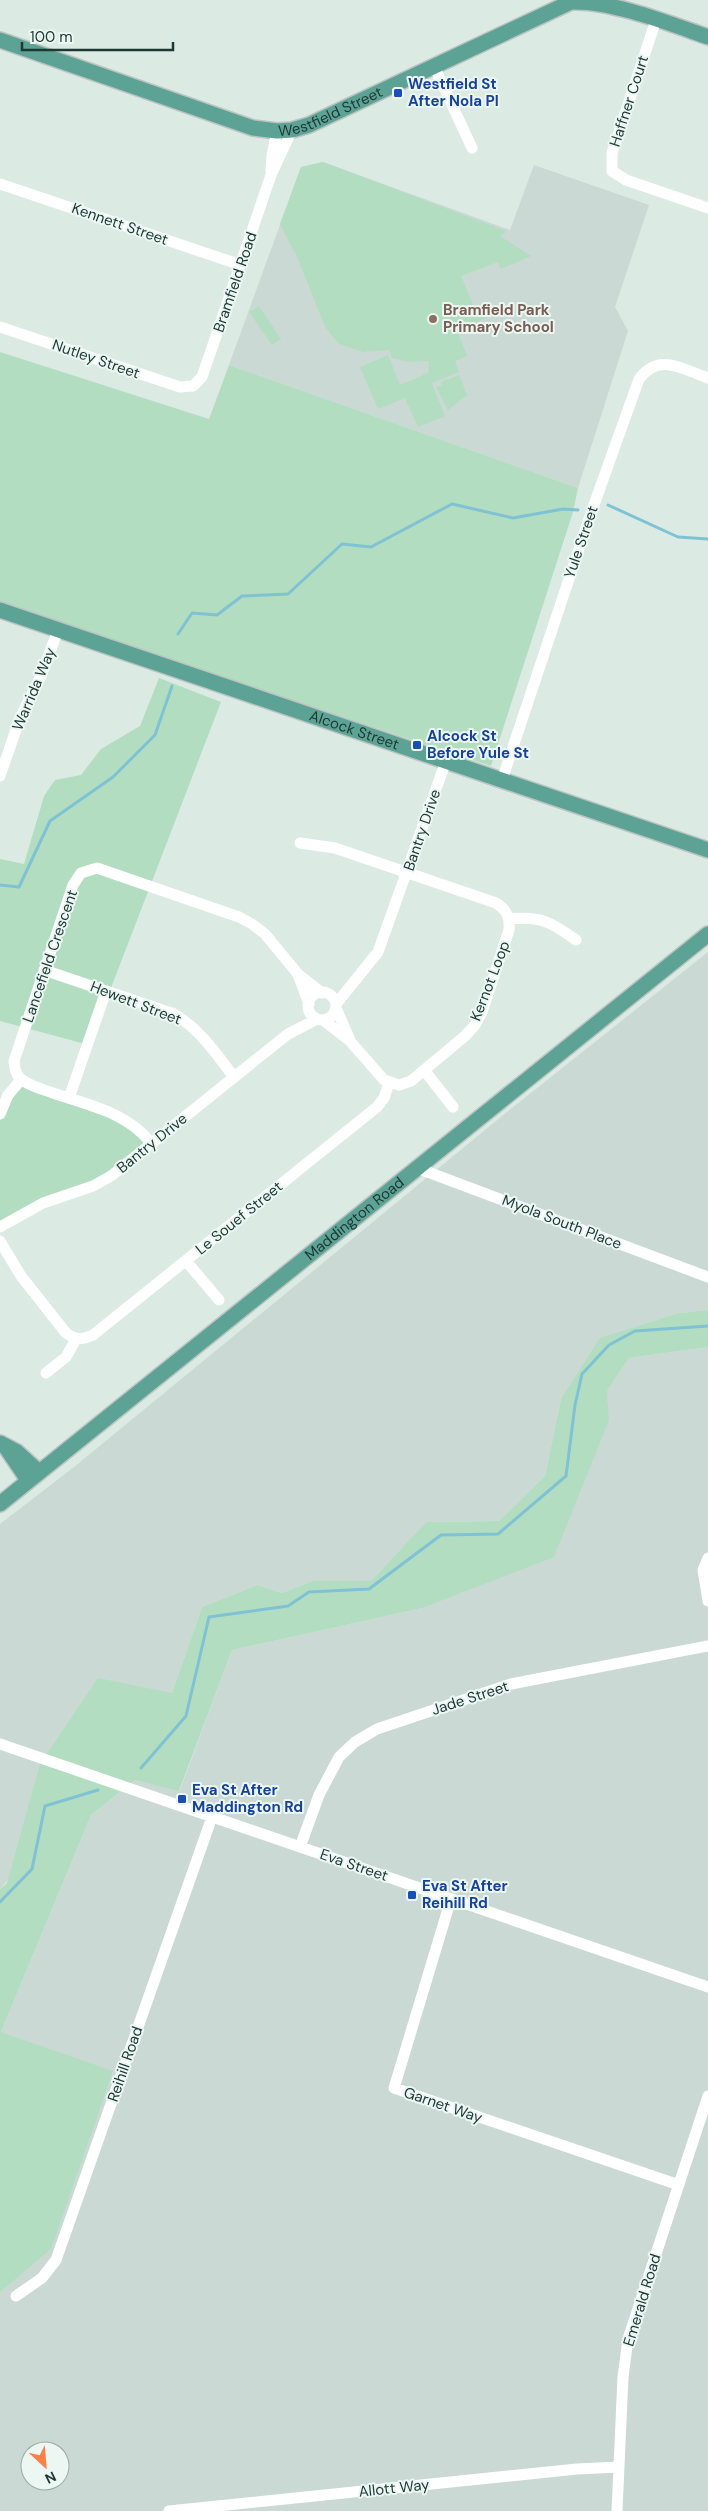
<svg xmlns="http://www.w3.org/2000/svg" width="708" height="2511" viewBox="0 0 708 2511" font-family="'DM Sans',sans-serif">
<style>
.built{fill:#cad9d3;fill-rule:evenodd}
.green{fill:#b3ddc1}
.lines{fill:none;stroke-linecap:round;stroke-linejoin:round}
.stream{stroke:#7fc2d4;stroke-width:3}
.major-casing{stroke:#bbc4c2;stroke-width:18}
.minor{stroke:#fff;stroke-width:11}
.major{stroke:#5da395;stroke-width:15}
.transit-dot{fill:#1a4fb4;stroke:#ecf6f2;stroke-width:2}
.education-dot{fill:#8d6e63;stroke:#ecf6f2;stroke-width:2}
.labels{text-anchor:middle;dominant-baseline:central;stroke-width:4;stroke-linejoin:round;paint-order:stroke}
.transit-label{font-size:15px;font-weight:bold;fill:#164399;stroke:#ecf6f2;text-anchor:start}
.street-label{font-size:15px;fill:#1d3934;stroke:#ecf6f2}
.education-label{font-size:15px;font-weight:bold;fill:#785e54;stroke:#ecf6f2;text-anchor:start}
</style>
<rect width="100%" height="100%" fill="#dceae4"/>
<!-- built -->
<path class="built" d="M323 162 510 230 534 165 649 205 615 307 628 331 578 488 229 365 301 167Z
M708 952V1310L680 1313 561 1399 545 1476 499 1521 426 1522 371 1581H313L282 1593 257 1585 202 1607 172 1693 0 1889V1524L74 1467 507 1112Z
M708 1347V2511H0V2292L113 2072 1 2032 91 1815 135 1780 180 1790 232 1650 422 1608 608 1420 607 1391 629 1358ZM30 2451H60V2481H30Z"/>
<!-- green -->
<path class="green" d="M323 162 506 231 500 236 531 256 501 269 498 262 461 276 476 312 485 309 489 317 457 330 467 356 455 361 459 372 432 383 445 416 418 427 405 398 378 409 360 367 388 355 400 385 428 373 429 361 409 362 392 358 389 350 363 352 339 344 325 327 298 259 280 224 301 167Z
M259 306 281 339 272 345 249 312Z
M0 352 209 419 229 365 578 488 573 512 491 766 0 603Z
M459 375 467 395 448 410 436 387 442 385 441 382Z
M159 678 221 702 89 1045 0 1021V859L24 864 44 796 55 780 81 775 101 749 140 726Z
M21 1080 101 1109 151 1143 125 1165 0 1227V1121L12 1091Z
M708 1310V1347L629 1358 607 1391 609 1420 554 1557 422 1608 232 1650 179 1791 135 1780 91 1815 1 2032 113 2071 51 2249 0 2292V1889L7 1883 40 1764 98 1678 172 1693 202 1607 257 1585 282 1593 313 1581H371L426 1522 499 1521 545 1476 561 1399 600 1338 680 1313Z"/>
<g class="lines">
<!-- stream -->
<path class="stream" d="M608 505 678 537 708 539
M178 634 192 613 217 615 242 596 288 594 342 544 371 547 452 504 513 518 563 509 578 510
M0 885 19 887 50 821 113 777 155 735 172 686
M141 1768 186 1716 209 1617 288 1606 309 1592 369 1589 441 1535 498 1534 566 1476 575 1405 582 1374 609 1345 635 1331 708 1326
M0 1902 32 1869 45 1806 98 1790"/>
<!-- major casing -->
<g class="major-casing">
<g id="major">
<path id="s1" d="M0 40 253 128 277 131 292 130 309 125 571 2C610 0 671 24 708 37"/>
<path id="s2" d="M0 610 708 850"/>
<path d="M0 1443 17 1452 39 1472"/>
<path d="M5 1446 28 1480"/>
<path id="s3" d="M0 1504 708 934"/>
</g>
</g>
<!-- minor -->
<path class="minor" d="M656 20 612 153V171L626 180 708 208
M434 66 472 148
M271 171 272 155 277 131
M0 184 241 265
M0 327 180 387 193 386 202 377 271 175 292 130
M0 776 20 718 41 676 58 630
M502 780 590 516 639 379C659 352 682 369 708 378
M300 843 335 848 496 903C507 910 510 917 509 930L482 1012 475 1025 465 1036 411 1081 399 1085 384 1080 350 1041 323 1020
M510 919C541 916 551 922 576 940
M44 970 174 1014C200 1029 216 1054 234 1077
M298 974 309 1004
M308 1006a14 14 0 1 1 28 0a14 14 0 1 1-28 0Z
M336 1004 378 952 446 761
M336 1008 350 1040
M424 1070 453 1107
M69 1098 106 991
M0 1114 8 1095 21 1080
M151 1143C127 1112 88 1105 53 1093 42 1089 29 1086 21 1079 15 1074 15 1068 14 1061L73 885 81 873 97 868 239 917 252 924 265 934 298 974 322 993
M417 1168 708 1277
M0 1227 43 1203 93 1186 111 1176 288 1034 317 1019
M0 1241 21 1276 66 1333C76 1340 82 1340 93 1335L377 1107 384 1098 389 1083
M186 1261 219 1300
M46 1373 66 1357 76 1339
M708 1558 703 1570 708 1601
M0 1744 708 1987
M300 1847 319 1795 339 1757 355 1742 377 1729 511 1684 708 1646
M451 1899 394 2088 679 2185
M16 2296 42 2278 56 2260 212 1817
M169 2511 577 2469 619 2467
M617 2511 623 2377 628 2339 708 2096"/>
<!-- major -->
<use href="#major" class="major"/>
</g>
<!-- markers -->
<g class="transit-dot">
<rect x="393" y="88" width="10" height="10" rx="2.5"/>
<rect x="412" y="740" width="10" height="10" rx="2.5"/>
<rect x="177" y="1794" width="10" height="10" rx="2.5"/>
<rect x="407" y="1890" width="10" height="10" rx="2.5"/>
</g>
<circle class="education-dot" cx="433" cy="319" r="5"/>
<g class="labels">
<!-- transit labels -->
<g class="transit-label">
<text x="408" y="84">Westfield St<tspan x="408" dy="17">After Nola Pl</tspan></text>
<text x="427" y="736">Alcock St<tspan x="427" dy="17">Before Yule St</tspan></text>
<text x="192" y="1790">Eva St After<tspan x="192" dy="17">Maddington Rd</tspan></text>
<text x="422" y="1886">Eva St After<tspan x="422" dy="17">Reihill Rd</tspan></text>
</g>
<!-- street labels -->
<g class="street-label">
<text transform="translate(629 101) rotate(-72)">Haffner Court</text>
<text stroke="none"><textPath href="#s1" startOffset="349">Westfield Street</textPath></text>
<text transform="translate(120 224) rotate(19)">Kennett Street</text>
<text transform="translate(235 282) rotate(-71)">Bramfield Road</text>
<text transform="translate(96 359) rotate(19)">Nutley Street</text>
<text transform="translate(581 542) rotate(-71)">Yule Street</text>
<text transform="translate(34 689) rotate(-67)">Warrida Way</text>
<text stroke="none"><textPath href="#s2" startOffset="374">Alcock Street</textPath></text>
<text transform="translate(422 830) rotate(-71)">Bantry Drive</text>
<text transform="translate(50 956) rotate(-71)">Lancefield Crescent</text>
<text transform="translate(490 981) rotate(-69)">Kernot Loop</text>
<text transform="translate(136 1003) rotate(21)">Hewett Street</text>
<text transform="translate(152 1143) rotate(-39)">Bantry Drive</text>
<text transform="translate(239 1218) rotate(-39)">Le Souef Street</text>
<text stroke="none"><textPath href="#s3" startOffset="455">Maddington Road</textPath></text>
<text transform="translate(562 1222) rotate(21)">Myola South Place</text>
<text transform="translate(470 1698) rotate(-18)">Jade Street</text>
<text transform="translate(354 1865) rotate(19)">Eva Street</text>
<text transform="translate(125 2064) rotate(-71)">Reihill Road</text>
<text transform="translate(443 2105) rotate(19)">Garnet Way</text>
<text transform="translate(642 2300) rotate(-73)">Emerald Road</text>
<text transform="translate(394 2488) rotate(-6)">Allott Way</text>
</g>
<!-- education labels -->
<g class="education-label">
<text x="443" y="310">Bramfield Park<tspan x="443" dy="17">Primary School</tspan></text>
</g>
</g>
<!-- north arrow -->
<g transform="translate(45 2466) rotate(154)"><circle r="24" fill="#ecf6f2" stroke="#99aaa6"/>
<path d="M0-4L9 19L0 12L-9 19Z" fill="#fc7f48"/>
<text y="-8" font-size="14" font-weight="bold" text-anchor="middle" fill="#1d3934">N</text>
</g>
<!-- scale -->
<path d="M22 42v8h151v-8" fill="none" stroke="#1d3934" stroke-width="2.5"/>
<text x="30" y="42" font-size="15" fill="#1d3934" stroke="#ecf6f2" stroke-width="4" paint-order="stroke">100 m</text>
</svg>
